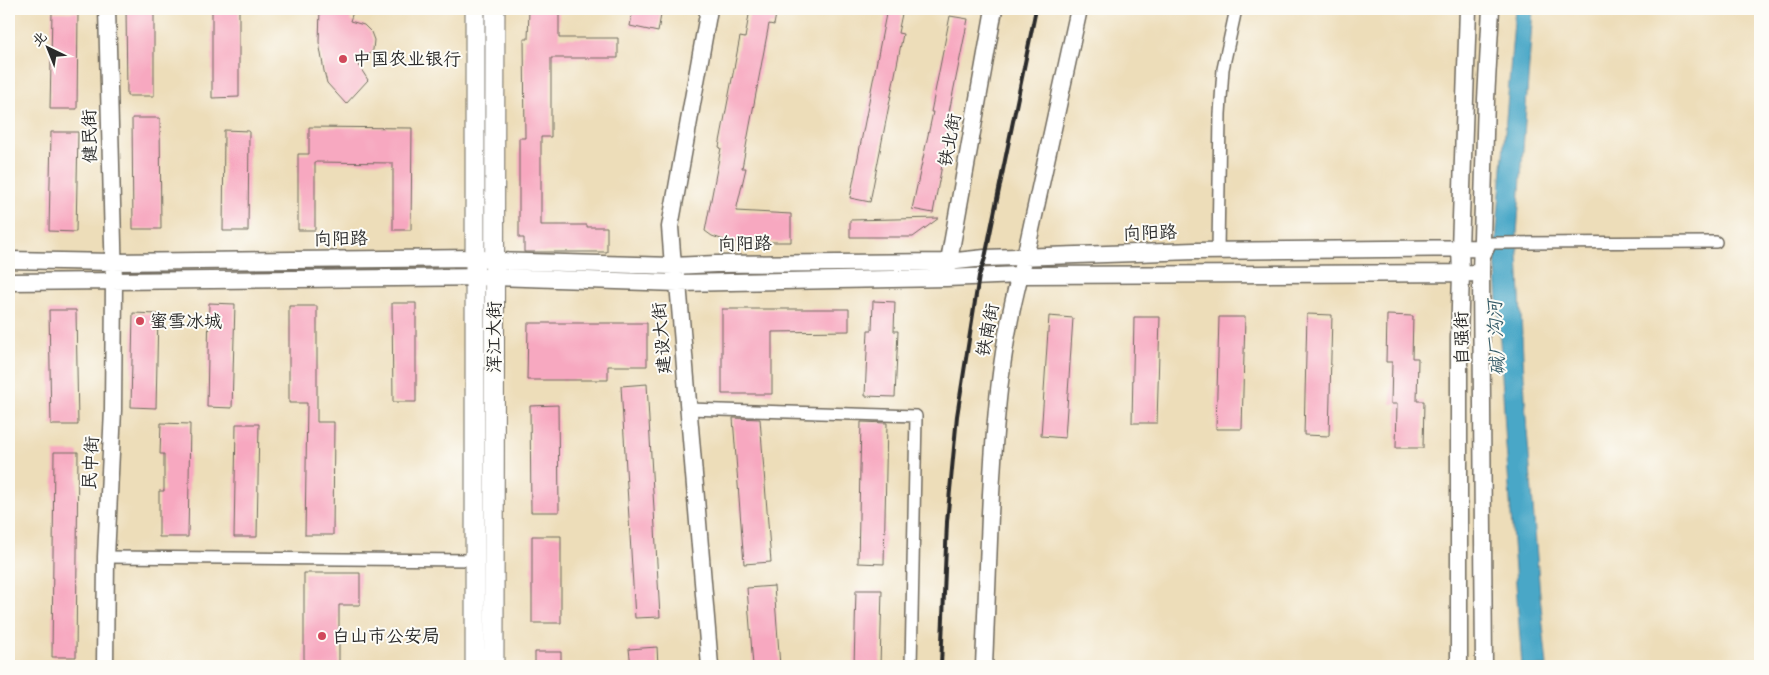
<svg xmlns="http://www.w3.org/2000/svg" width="1769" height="675" viewBox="0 0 1769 675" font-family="'Balsamiq Sans','LXGW WenKai TC',sans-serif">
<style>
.water{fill:#48a7c7;stroke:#3a6979}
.building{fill:#f7a8c0}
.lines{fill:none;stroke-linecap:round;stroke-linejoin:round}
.street-casing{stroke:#6f695d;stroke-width:14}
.secondary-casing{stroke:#6f695d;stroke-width:19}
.primary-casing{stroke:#6f695d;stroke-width:21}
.street{stroke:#fff;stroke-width:11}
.secondary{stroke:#fff;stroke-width:16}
.primary{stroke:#fff;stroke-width:19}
.rail{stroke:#2b2b2b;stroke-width:4}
.poi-dot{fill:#d1495b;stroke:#fdfcf7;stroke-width:2}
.labels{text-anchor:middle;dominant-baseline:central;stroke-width:4;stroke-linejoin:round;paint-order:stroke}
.poi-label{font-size:18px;fill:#2b2b2b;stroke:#fdfcf7;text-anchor:start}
.street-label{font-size:18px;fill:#2b2b2b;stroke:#fdfcf7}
.water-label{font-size:19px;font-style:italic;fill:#375d69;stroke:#fdfcf7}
</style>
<rect width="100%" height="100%" fill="#fdfcf7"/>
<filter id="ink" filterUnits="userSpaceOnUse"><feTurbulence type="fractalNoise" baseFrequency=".02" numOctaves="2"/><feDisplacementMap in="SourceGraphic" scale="10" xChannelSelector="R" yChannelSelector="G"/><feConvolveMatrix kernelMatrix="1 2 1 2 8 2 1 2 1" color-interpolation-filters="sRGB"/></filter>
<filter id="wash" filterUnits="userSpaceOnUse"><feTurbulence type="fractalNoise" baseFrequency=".0096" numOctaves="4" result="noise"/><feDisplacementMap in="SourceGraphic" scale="20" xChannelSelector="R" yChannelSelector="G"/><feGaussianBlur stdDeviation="1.12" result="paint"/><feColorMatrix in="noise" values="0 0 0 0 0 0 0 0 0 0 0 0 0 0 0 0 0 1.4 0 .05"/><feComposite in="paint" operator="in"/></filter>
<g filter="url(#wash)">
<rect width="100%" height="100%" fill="#edddb9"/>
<!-- water -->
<path class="water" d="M1515 9H1533L1517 234 1526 417 1540 595 1547 666H1522L1506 446 1495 253Z"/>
<g id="blocks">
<!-- building -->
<path class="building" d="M126 9H154V96H127Z
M212 9H239V97L212 98Z
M320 9H354L350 21 364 25 371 32 374 40 373 50 359 66 368 80 346 104 327 83 324 71 319 42Z
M529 9H559V38H618V58H551V137H541V225H587V227H607V252H524V238H519V138H525L524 39H528Z
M633 9H662L658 32 630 26Z
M750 9H777L774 25 769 24 742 168H746L736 211 791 214V242H730L712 236 705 231 721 148 719 147 740 37 745 38Z
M887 9H903L898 33 903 34 870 202 850 198Z
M52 12H78L77 109H50Z
M950 16 968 19 946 127 949 128 933 213 912 209 933 112H931Z
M132 118H160L161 229H133Z
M309 127 412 128 411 230H393V163L315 162V230H298V154H309Z
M224 130 249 131 248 231H223Z
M51 132H78L76 232 49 231Z
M939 218 913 237H850V220Z
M873 301 895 302 894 331H898L895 397 865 396 868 330H872Z
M209 303 235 304 232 408 207 407Z
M392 303H416V402H393Z
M289 306H317V422H334L333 535H305L307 403H289Z
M722 309H849V331L772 332V394H722Z
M49 310H76L78 425H51Z
M133 313 158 314 156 408 131 407Z
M1307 314 1332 315 1329 436 1304 435Z
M1387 315 1413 316 1412 358H1418L1417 401H1424L1423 448H1396L1397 404H1391L1392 362H1386Z
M1049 316 1073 318 1065 438 1041 436Z
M1134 317H1160L1157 423H1132Z
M1219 317H1245L1242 429H1216Z
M528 323H647V366H608V380H527Z
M647 384 660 617 635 618 621 386Z
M558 405 559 512H531L530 406Z
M733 418 760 419 771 562 744 564Z
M861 422 887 423 884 564 858 563Z
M161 423 190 424 188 537H159V491H164V454H160Z
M236 424H259L257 537H234Z
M54 452H78L76 657H52Z
M532 536H561V623H532Z
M304 573H360V605H339V666H304Z
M774 586 780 666H753L747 588Z
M856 590H882L880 666H854Z
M657 647 658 666H631L629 649Z
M535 652H561V666H535Z"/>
</g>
</g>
<g filter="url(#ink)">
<use href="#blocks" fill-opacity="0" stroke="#6f695d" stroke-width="1"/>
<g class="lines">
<!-- street casing -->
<g class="street-casing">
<path id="street" d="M1218 251 1220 114 1223 69 1236 9
M1483 259 1491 243 1716 242
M688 409 916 416 911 666
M106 557 475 560"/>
</g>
<!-- secondary casing -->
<g class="secondary-casing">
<path id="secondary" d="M709 9 670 227 673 266 678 283 710 666
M9 260 113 262 476 258 495 261 673 266 716 264 947 262 985 258 1195 251 1482 248
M947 272 994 9
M9 282 494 277 678 283 946 278 1020 275 1481 273
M105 666 106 557 113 410 114 282 107 9
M984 666C986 616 988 565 990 515 994 428 1000 340 1025 257L1079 9
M1459 666V338L1461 274 1460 248 1468 9
M1484 666 1481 273 1486 99 1491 9"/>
</g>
<!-- primary casing -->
<g class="primary-casing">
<path id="primary" d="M475 9V666
M494 666 495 9"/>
</g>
<!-- street -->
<use href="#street" class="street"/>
<!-- secondary -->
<use href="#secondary" class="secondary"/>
<!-- primary -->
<use href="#primary" class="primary"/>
<!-- rail -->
<path class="rail" d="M941 666 947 522 957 416 979 276 985 258 1036 9"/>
</g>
</g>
<!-- markers -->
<g class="poi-dot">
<circle cx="343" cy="59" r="5"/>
<circle cx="140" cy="321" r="5"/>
<circle cx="322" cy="636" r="5"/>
</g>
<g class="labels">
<!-- poi labels -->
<g class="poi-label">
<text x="353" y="59">中国农业银行</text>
<text x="150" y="321">蜜雪冰城</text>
<text x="332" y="636">白山市公安局</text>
</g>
<!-- street labels -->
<g class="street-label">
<text transform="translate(90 136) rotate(-91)">健民街</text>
<text transform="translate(950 140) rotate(-79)">铁北街</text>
<text transform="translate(1150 233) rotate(-2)">向阳路</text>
<text transform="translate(341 239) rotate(-1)">向阳路</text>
<text transform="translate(745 244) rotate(-1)">向阳路</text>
<text transform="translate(988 330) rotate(-79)">铁南街</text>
<text transform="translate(494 337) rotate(-90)">浑江大街</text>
<text transform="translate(662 338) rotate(-95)">建设大街</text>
<text transform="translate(1462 338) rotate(-91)">自强街</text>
<text transform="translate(91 463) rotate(-87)">民中街</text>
</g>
<!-- water labels -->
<g class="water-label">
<text transform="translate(1497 338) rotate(-93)">碱厂沟河</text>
</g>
</g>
<!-- margin -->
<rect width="1769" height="675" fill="none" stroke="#fdfcf7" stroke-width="30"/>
<!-- north arrow -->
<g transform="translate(48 48) rotate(317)" stroke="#fdfcf7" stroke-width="4" paint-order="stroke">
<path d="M0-4L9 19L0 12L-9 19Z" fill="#2b2b2b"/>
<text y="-8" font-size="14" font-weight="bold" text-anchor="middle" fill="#2b2b2b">北</text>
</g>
</svg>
